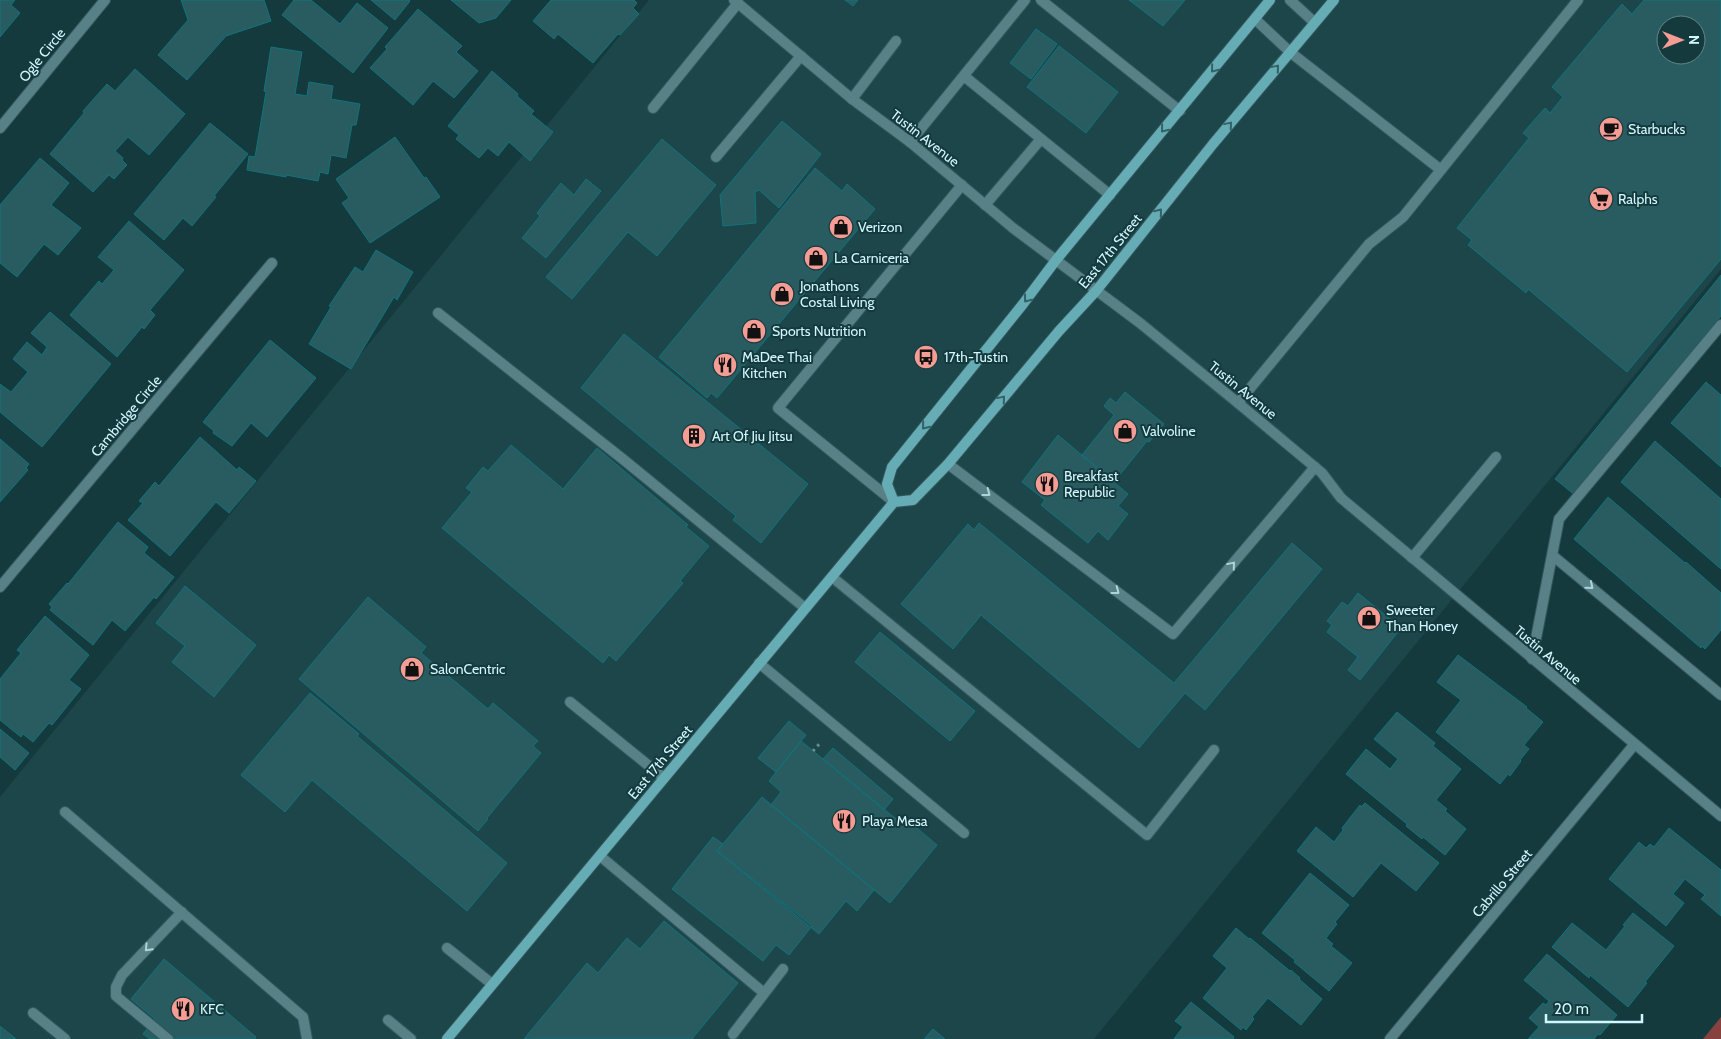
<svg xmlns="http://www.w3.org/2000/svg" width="1721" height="1039" viewBox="0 0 1721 1039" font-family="Cabin,sans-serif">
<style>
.built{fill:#1d464a;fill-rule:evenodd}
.green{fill:#87423f}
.building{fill:#285c61;stroke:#0f747d;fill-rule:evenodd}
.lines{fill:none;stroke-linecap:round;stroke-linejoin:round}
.service-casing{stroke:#33585d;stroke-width:12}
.minor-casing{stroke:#33585d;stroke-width:12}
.tertiary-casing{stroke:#33585d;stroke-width:12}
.secondary-casing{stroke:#33585d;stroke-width:12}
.path{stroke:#678e92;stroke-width:3;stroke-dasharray:2.5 4;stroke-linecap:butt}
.service{stroke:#578186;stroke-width:10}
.minor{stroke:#578186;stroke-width:10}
.tertiary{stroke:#578186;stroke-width:10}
.secondary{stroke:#66acb4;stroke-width:10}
.oneway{stroke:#316267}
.oneway2{stroke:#acd4d9}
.labels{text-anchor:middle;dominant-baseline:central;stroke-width:4;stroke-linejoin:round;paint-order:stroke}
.street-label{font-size:14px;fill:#d0f8fd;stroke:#153a3e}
.poi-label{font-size:14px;fill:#d0f8fd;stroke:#153a3e;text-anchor:start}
</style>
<rect width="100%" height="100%" fill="#153a3e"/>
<!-- built -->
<path class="built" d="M649 0H1721V269L1094 1039H0V797ZM1666 25H1696V55H1666Z"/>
<!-- green -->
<path class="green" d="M1721 1017V1039H1703Z"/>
<!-- building -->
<path class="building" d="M0 0H15L11 5 20 13 0 37Z
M181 0H264L271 21 226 36 187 80 158 55 188 20Z
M294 0H311L340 24 357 3 388 28 353 73 282 15Z
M371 0H409L410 1 395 20Z
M451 0H511L496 18 479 23Z
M551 0H634L637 3 633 8 639 14 620 35 618 34 593 63 558 34 554 39 533 21Z
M845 0H858L853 6Z
M1129 0H1185L1163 26Z
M1644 0H1721V259L1627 372 1528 289 1526 293 1468 245 1472 240 1457 228 1529 138 1523 133 1545 108 1550 113 1563 97 1552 87 1622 4 1632 14ZM1666 25H1696V55H1666Z
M418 9 462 46 456 52 478 71 454 98 433 81 413 105 370 68 387 49 385 47Z
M1036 29 1057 44 1031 79 1010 63Z
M1059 46 1118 92 1086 133 1027 87Z
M271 47 302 52 295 94 307 96 309 82 333 86 331 99 360 104 356 125H352L346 158 331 155 328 174 320 172 318 181 286 175V177L247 170 249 156 255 157 266 92 264 91Z
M135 69 185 114 149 155 128 137 115 151 123 158 122 160 127 165 114 179 109 175 93 192 50 154 84 113 83 111 107 84 115 91Z
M492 71 518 94 517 96 534 111 531 114 553 132 530 161 509 142 498 156 488 148 479 158 456 139 459 135 448 126Z
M782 121 821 154 779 208 759 190 755 192 756 223 723 226 720 195Z
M210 123 248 154 214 196 216 197 192 226 183 218 164 240 134 214Z
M395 137 424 178 426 177 440 197 370 243 342 203 349 198 336 179Z
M662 139 716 185 657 256 628 232 572 299 546 277Z
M40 158 69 183 51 205 81 228 58 255 44 244 17 277 0 263V205Z
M815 168 842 191 847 184 875 209 717 398 711 393 707 398 659 357Z
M586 179 601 191 546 258 522 238 540 216 537 213 561 183 574 195Z
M129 221 184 270 150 310 155 315 144 329 142 327 117 357 70 315 99 281 102 284 114 270 98 257Z
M376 250 413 272 397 300 394 297 351 369 309 344 331 307 329 306 355 267 363 272Z
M1721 275V316L1575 495 1555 479Z
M50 312 111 364 42 447 0 412V384L11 392 28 372 13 359 27 342 42 355 47 347 31 333Z
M624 334 808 484 761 543 733 520 736 516 581 388Z
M270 340 316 378 267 437 251 423 232 446 213 433 214 431 203 422Z
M1706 382 1721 395V467L1671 423Z
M1125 392 1164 424 1149 442 1147 441 1114 482 1082 455 1114 415 1104 406 1110 398 1116 403Z
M1058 435 1128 494 1118 506 1128 514 1108 540 1098 531 1088 543 1041 505 1045 500 1022 482Z
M200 437 237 470 239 467 256 481 229 513 216 502 170 556 128 520 143 503 139 501 155 482 159 486Z
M0 439 29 464 26 468 28 470 0 502Z
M1655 441 1721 499V569L1621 482Z
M511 445 563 489 597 448 688 525 686 527 709 546 680 581 683 583 616 661 609 655 603 663 442 528 472 492 466 488 483 467 488 471Z
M1608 497 1685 563 1686 562 1721 593V630L1705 649 1702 646 1701 648 1574 539Z
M118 522 148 547 144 553 174 577 156 599 154 597 125 631 112 620 93 645 50 610 52 607 49 604 67 583 68 584Z
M979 523 1174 683 1292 543 1322 569 1205 710 1185 693 1139 748 981 615 953 649 901 604 968 524 974 530Z
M185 586 256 645 214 697 172 662 185 646 156 623Z
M1358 593 1401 628 1360 680 1348 670 1358 657 1327 632 1332 625 1327 621 1342 602 1348 606Z
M368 597 426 647 421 653 488 709 493 703 538 741 533 746 541 753 487 818 488 819 478 831 299 679Z
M45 616 89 655 69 680 81 689 52 725 49 723 33 742 23 734 21 737 0 720V679L21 653 17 650Z
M880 632 975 711 950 741 855 662Z
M1458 655 1527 707 1526 708 1543 722 1524 745 1529 749 1520 760 1521 761 1510 776 1508 774 1500 784 1436 732 1461 700 1437 682Z
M310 693 359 734 357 736 507 863 467 911 312 780 285 812 241 775Z
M1397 712 1435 743 1433 746 1461 769 1436 800 1447 809 1445 811 1466 829 1445 855 1423 837 1422 839 1406 826 1407 824 1346 774 1366 749 1390 769 1398 759 1374 739Z
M789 721 806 735 776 772 758 758Z
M0 729 29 753 15 770 0 757Z
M801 741 901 823 905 818 937 845 890 903 771 805 781 792 769 781Z
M833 748 893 799 884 810 823 759Z
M762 797 874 890 857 911 846 901 819 934 717 851Z
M1365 803 1439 863 1416 891 1381 863 1353 897 1297 851 1316 827 1334 842 1343 830 1342 828 1360 805 1361 807Z
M1669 828 1721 870V916L1701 899 1705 895 1685 879 1673 894 1684 903 1666 926 1609 879 1639 842 1646 848 1650 844 1654 847Z
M713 837 723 844 717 851 812 926 789 955 776 945 763 961 672 889Z
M1310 873 1349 905 1335 922 1337 924 1326 938 1333 944 1331 946 1352 963 1329 991 1294 962 1295 960 1262 933Z
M1633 913 1674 946 1645 982 1647 983 1628 1007 1590 975 1589 978 1552 947 1572 923 1606 950 1625 926 1623 925Z
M664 921 738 983 692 1039H524L587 963 598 973 627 938 640 949Z
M1236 928 1249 939 1250 938 1290 971 1291 970 1300 978 1299 979 1322 999 1301 1025 1268 998 1252 1017 1254 1019 1246 1030 1243 1027 1241 1030 1203 998 1227 968 1213 956Z
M1547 954 1617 1015 1600 1035 1598 1034 1594 1039H1528L1539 1027 1529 1018 1543 1003 1546 1005 1549 1001 1524 980Z
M164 959 256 1037 255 1039H150L143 1034 155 1019 131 999Z
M1191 1002 1234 1037 1233 1039H1174L1183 1027 1175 1021Z
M0 1026 16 1039H0Z
M933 1029 945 1039H924Z"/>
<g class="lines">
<!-- service casing -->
<g class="service-casing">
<path id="service" d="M1041 0 1180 111
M1290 0 1314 22
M1255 19 1290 52 1441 170
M964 76 1110 195
M852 99 896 41
M653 108 738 3
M910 142 1025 0
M716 157 801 56
M985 205 1041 139
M438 313 624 460 805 608
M1238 403 1369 244 1403 217 1578 0
M948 464 1173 634 1315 467
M894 502 778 408 962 185
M1552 555 1721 695
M1412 558 1496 457
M832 577 1147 835 1214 750
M1532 659 1559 519 1721 325
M759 663 964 833
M570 702 664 778
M65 812 303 1017 307 1039
M600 856 764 993
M447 948 492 984
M33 1013 65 1039
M388 1020 411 1039
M733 1034 783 969
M168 1039 116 996V987L122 975 182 912"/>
</g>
<!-- minor casing -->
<g class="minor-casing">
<path id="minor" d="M0 128 105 0
M0 587 272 263
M1390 1039 1634 745"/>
</g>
<!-- tertiary casing -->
<g class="tertiary-casing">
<path id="tertiary" d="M734 0 852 99 910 142 1013 228 1140 323 1238 403 1322 473 1341 498 1721 816"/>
</g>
<!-- secondary casing -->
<g class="secondary-casing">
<path id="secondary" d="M894 502 887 484 892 467 1023 304 1056 260 1270 0
M447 1039 894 502 913 500 948 464 1059 331 1096 291 1213 144 1334 0"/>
</g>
<!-- path -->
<path class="path" d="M813 751 821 742"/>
<!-- service -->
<use href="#service" class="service"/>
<!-- minor -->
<use href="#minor" class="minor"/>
<!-- tertiary -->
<use href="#tertiary" class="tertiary"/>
<!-- secondary -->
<use href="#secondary" class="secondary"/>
</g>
<!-- one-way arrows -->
<defs><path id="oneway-chevron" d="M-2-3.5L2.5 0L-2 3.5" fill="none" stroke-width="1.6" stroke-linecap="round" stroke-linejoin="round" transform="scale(1.25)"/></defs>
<g class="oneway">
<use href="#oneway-chevron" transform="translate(1276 68) rotate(-50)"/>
<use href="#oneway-chevron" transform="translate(1214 69) rotate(129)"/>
<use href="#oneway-chevron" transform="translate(1229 125) rotate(-50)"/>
<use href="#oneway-chevron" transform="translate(1164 129) rotate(129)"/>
<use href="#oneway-chevron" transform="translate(1159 212) rotate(-51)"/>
<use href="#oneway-chevron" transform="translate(1027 299) rotate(127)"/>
<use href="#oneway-chevron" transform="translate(1002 399) rotate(-50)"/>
<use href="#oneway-chevron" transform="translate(925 426) rotate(129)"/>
</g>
<g class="oneway2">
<use href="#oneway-chevron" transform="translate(987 493) rotate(37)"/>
<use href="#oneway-chevron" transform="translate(1232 565) rotate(-50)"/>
<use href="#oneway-chevron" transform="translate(1590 586) rotate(40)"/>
<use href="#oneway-chevron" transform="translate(1116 591) rotate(37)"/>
<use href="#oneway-chevron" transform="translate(148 948) rotate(134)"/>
</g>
<!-- icons -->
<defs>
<g id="cafe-disc" transform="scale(1.25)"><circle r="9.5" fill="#f59c95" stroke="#153a3e"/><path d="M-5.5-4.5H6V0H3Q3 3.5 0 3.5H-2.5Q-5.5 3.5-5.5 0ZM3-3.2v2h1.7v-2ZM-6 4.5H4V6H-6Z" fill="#111"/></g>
<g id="supermarket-disc" transform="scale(1.25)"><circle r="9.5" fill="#f59c95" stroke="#153a3e"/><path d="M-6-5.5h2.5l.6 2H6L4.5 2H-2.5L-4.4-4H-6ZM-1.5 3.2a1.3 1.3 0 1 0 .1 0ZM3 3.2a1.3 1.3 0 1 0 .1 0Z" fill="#111"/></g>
<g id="shop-disc" transform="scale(1.25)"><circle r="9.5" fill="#f59c95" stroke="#153a3e"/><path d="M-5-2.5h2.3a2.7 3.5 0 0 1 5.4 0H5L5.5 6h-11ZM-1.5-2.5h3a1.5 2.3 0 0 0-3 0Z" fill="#111"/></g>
<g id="bus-disc" transform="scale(1.25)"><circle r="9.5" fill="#f59c95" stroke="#153a3e"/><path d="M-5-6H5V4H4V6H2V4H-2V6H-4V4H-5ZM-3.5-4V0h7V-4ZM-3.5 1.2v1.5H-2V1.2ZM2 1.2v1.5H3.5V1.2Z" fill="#111"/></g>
<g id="restaurant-disc" transform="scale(1.25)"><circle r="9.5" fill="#f59c95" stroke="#153a3e"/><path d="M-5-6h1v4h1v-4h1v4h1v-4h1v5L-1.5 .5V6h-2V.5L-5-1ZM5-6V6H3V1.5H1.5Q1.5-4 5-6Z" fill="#111"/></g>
<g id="building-disc" transform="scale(1.25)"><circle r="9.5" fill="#f59c95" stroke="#153a3e"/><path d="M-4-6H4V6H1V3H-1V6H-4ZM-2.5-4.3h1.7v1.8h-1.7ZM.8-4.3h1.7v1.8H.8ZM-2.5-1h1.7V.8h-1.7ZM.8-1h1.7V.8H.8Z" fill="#111"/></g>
</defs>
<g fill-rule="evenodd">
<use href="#cafe-disc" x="1611" y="129"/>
<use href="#supermarket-disc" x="1601" y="199"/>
<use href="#shop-disc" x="841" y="227"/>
<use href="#shop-disc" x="816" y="258"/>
<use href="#shop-disc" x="782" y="294"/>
<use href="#shop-disc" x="754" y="331"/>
<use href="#bus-disc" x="926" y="357"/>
<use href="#restaurant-disc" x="725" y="365"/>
<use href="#shop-disc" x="1125" y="431"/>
<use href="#building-disc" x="694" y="436"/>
<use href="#restaurant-disc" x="1047" y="484"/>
<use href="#shop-disc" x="1369" y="618"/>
<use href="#shop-disc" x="412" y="669"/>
<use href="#restaurant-disc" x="844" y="821"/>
<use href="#restaurant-disc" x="183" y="1009"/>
</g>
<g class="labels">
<!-- street labels -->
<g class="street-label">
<text transform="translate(42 55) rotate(-51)">Ogle Circle</text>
<text transform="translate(925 138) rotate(38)">Tustin Avenue</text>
<text transform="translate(1110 251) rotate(-51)">East 17th Street</text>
<text transform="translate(1243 390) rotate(39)">Tustin Avenue</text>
<text transform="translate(126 416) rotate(-50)">Cambridge Circle</text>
<text transform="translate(1548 655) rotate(40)">Tustin Avenue</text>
<text transform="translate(660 762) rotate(-50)">East 17th Street</text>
<text transform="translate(1502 883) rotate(-50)">Cabrillo Street</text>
</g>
<!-- poi labels -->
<g class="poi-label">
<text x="1628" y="129">Starbucks</text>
<text x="1618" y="199">Ralphs</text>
<text x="858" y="227">Verizon</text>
<text x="834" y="258">La Carniceria</text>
<text x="800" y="286">Jonathons<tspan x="800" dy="16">Costal Living</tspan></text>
<text x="772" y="331">Sports Nutrition</text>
<text x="742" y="357">MaDee Thai<tspan x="742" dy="16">Kitchen</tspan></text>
<text x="944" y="357">17th-Tustin</text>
<text x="1142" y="431">Valvoline</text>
<text x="712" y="436">Art Of Jiu Jitsu</text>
<text x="1064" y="476">Breakfast<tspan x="1064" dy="16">Republic</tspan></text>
<text x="1386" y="610">Sweeter<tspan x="1386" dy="16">Than Honey</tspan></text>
<text x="430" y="669">SalonCentric</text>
<text x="862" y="821">Playa Mesa</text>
<text x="200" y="1009">KFC</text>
</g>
</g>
<!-- north arrow -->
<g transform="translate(1681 40) rotate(90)"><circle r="24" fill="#153a3e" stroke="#60868a"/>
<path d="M0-4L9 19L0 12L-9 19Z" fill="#f59c95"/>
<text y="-8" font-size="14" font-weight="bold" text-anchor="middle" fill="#d0f8fd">N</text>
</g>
<!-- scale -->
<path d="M1546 1014v8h96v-8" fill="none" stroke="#d0f8fd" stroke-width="2.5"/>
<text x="1554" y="1014" font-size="15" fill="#d0f8fd" stroke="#153a3e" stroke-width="4" paint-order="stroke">20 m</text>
</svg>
